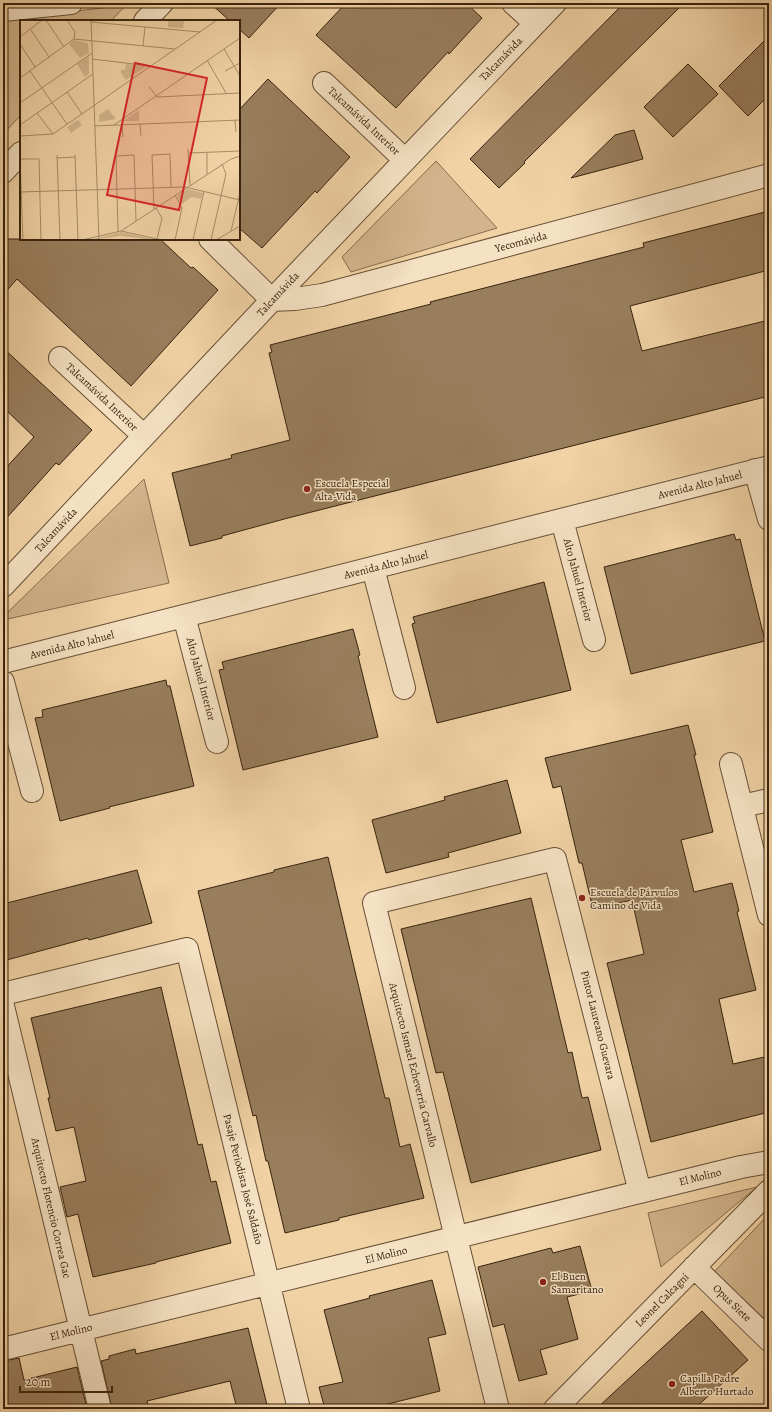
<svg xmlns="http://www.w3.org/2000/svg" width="772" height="1412" viewBox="0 0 772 1412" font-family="Alegreya,serif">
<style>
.green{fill:#d1b48b;stroke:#856c4c}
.building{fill:#987e5c;stroke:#39230d}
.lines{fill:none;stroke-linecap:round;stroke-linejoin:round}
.minor-casing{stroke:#674f33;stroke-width:24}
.minor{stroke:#f5e2c4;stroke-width:22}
.poi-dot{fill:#8f2418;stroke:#f5e2c4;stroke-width:1.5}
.labels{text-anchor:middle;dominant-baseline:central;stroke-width:3;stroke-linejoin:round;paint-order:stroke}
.street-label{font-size:11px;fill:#39230d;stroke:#f5e2c4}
.poi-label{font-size:11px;fill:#39230d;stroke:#f5e2c4;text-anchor:start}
.inset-road{fill:none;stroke:#a78c68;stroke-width:1}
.view{fill:#d62828;fill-opacity:0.15;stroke:#d62828;stroke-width:2}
.inset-edge{fill:none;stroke:#39230d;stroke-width:2}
</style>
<rect width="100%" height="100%" fill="#f0d2a5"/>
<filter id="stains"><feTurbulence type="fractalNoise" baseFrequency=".005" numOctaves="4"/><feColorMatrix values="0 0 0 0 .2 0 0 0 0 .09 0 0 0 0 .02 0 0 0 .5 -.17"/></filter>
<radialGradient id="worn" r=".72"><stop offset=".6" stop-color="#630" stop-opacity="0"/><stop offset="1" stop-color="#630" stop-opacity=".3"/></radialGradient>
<!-- green -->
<path class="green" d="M126 5 111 21H21V115L3 134V20Z
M436 161 497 228 351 272 342 257Z
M144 479 169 583 3 620V617Z
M757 1187 661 1267 648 1213Z
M769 1214V1323L714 1272Z"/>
<!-- building -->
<path class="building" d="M210 3H281L249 38 239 29V21H230Z
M346 3H466L482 18 449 54 448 52 396 108 316 35Z
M624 3H684L524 162 525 163 499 188 470 159Z
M769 36V95L748 116 719 86Z
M688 64 718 94 673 137 644 107Z
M268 79 350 157 317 193 315 191 262 248 239 228V110Z
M634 130 643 159 571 178 615 135Z
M769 211V270L630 306 642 351 769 320V396L288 518 222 536V538L190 546 172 473 232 458 231 455 290 440 269 353 272 352 270 345 431 304 430 302 644 247 643 243Z
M3 239H160L191 268 193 267 218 290 131 386 17 279 3 295Z
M3 348 92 430 59 465 56 463 3 522V471L34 437 3 407Z
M734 534 736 540 740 539 765 641 631 674 604 567Z
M544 582 571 690 437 723 412 624 415 623 413 617Z
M353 629 360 655 358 656 378 737 243 770 219 670 224 669 222 662Z
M166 680 167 686H170L194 786 109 807 110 808 60 821 35 718 43 717 42 710Z
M688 725 696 755H694L713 832 681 840 694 892 732 883 739 911 737 912 756 990 719 999 733 1064 769 1056V1112L651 1142 607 963 644 954 632 900 593 909 582 863H579L561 786 553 788 545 758Z
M507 780 521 833 448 853 449 857 386 873 372 820 445 800 444 797Z
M328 857 385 1098H389L400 1147 410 1144 424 1198 339 1218V1220L285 1233 268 1161H266L256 1115 253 1116 198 891 274 872V870Z
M137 870 152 923 89 940 88 938 3 961V904Z
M531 898 568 1053 572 1052 582 1098 588 1097 601 1150 471 1183 443 1072 436 1073 401 929Z
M161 987 198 1145 202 1144 211 1182 216 1181 231 1243 156 1262V1263L93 1277 78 1214 67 1217 60 1187 86 1181 74 1127 56 1131 48 1098H50L31 1018Z
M580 1246 592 1291 567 1297 578 1339 540 1350 547 1374 519 1381 504 1324 493 1327 478 1267 551 1248 553 1253Z
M432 1280 446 1334 428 1338 440 1391 368 1409H325L319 1387 343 1382 324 1310 370 1298 369 1296Z
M702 1311 748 1360 694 1409H596Z
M248 1328 268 1409H237L230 1381 147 1401 149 1409H112L101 1361 109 1359V1356L135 1349 136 1354Z
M19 1358 24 1380 77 1367 87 1409H3V1361Z"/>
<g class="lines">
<!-- minor casing -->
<g class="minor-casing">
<path id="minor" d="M513 3 535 23
M3 10 71 3
M145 21 162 3
M324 83 405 160
M3 172 21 153
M210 239 272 300 295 299 322 295 769 175
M60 358 144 436
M755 470 769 519
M562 520 594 640
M373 568 404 688
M3 586 272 300 555 3
M184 616 217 742
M3 662 769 467
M3 682 32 791
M731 764 769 915
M742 806 769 800
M3 994 187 949 299 1409
M3 1006 100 1409
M694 1267 769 1340
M3 1349 741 1167 769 1162
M498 1409 374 903 555 859 640 1192
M555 1409 769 1191"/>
</g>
<!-- minor -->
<use href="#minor" class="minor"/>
</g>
<!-- markers -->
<g class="poi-dot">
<circle cx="307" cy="489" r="4"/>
<circle cx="582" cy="898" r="4"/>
<circle cx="543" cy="1282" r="4"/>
<circle cx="672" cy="1384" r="4"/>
</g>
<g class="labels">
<!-- street labels -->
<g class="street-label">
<text transform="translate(501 59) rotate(-46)">Talcamávida</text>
<text transform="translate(364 121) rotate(43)">Talcamávida Interior</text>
<text transform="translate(521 242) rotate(-15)">Yecomávida</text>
<text transform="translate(278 294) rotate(-47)">Talcamávida</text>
<text transform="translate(102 397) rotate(43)">Talcamávida Interior</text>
<text transform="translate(700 485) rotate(-14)">Avenida Alto Jahuel</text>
<text transform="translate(56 530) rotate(-47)">Talcamávida</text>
<text transform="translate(386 565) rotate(-14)">Avenida Alto Jahuel</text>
<text transform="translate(578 580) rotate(75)">Alto Jahuel Interior</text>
<text transform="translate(72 645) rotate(-14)">Avenida Alto Jahuel</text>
<text transform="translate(201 679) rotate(75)">Alto Jahuel Interior</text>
<text transform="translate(598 1025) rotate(76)">Pintor Laureano Guevara</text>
<text transform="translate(413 1065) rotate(76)">Arquitecto Ismael Echeverría Carvallo</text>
<text transform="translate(700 1177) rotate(-14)">El Molino</text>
<text transform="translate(243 1179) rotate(76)">Pasaje Periodista José Saldaño</text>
<text transform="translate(51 1208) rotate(77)">Arquitecto Florencio Correa Gac</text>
<text transform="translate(386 1255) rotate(-14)">El Molino</text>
<text transform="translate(662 1300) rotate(-45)">Leonel Calcagni</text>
<text transform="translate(732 1303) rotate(44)">Opus Siete</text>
<text transform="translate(71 1332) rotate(-14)">El Molino</text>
</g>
<!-- poi labels -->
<g class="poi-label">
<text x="315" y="483">Escuela Especial<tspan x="315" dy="13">Alta-Vida</tspan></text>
<text x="590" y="892">Escuela de Párvulos<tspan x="590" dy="13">Camino de Vida</tspan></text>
<text x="551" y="1276">El Buen<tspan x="551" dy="13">Samaritano</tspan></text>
<text x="680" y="1378">Capilla Padre<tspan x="680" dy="13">Alberto Hurtado</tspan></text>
</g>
</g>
<!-- overview -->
<g transform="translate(20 20)">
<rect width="220" height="220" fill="#f0d2a5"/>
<path d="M148 0H164L163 8 148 7ZM54 20 68 23 69 33 60 38 49 24ZM69 36V54L65 57 57 44ZM106 44 127 46 106 60 101 53V50H105ZM88 89 96 99 79 102V95ZM119 90V101H103ZM58 100 62 105 51 113 47 107ZM167 169 183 173 181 179 172 177 162 184 157 176ZM101 212 137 220 100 216 70 220Z" fill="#d1b48b"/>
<path class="inset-road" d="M26 0 44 27M47 0 55 12 54 19M71 0 79 220M71 2 180 12M11 10 29 37M0 17 22 0M0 24 15 47M123 26 125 7M204 29 220 56M72 39 131 46M187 40 206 73M10 51 47 104M205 51 220 43M0 58 54 19 155 29M129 67 137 77 220 73M47 72 62 94M0 83 72 33M17 93 33 114M215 100 216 112M120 104 121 116M0 105 73 54M94 105 220 18M102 105 103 117M74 106 220 100M0 116 33 114 197 0M168 129 170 165M187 132V154M169 133 220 131M37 135 40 220M55 135 58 220M37 138 55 137M0 172 165 167 220 180M136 188 142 198 137 219M134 189 132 135 150 134 151 167M101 211 211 139 220 136M211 211 220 173M98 212 96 136 114 135 116 201M3 220 0 139H19L21 220M62 220 101 211 142 220M93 220H112M155 220 162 188 155 175M173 220 184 171M191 220 206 154 202 144M196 220 220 206"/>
<path class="view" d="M115 43 187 58 159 190 87 175Z"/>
<rect width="220" height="220" class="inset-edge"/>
</g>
<!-- margin -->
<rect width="772" height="1412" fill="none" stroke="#f0d2a5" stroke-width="16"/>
<rect x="4" y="4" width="764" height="1404" fill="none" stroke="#39230d" stroke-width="2"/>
<rect x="8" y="8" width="756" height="1396" fill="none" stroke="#39230d"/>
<!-- scale -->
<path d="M20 1386v6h92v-6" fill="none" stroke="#39230d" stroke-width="2"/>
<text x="26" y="1386" font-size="12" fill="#39230d" stroke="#f5e2c4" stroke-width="3" paint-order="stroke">20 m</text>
<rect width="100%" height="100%" filter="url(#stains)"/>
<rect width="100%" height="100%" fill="url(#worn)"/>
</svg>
